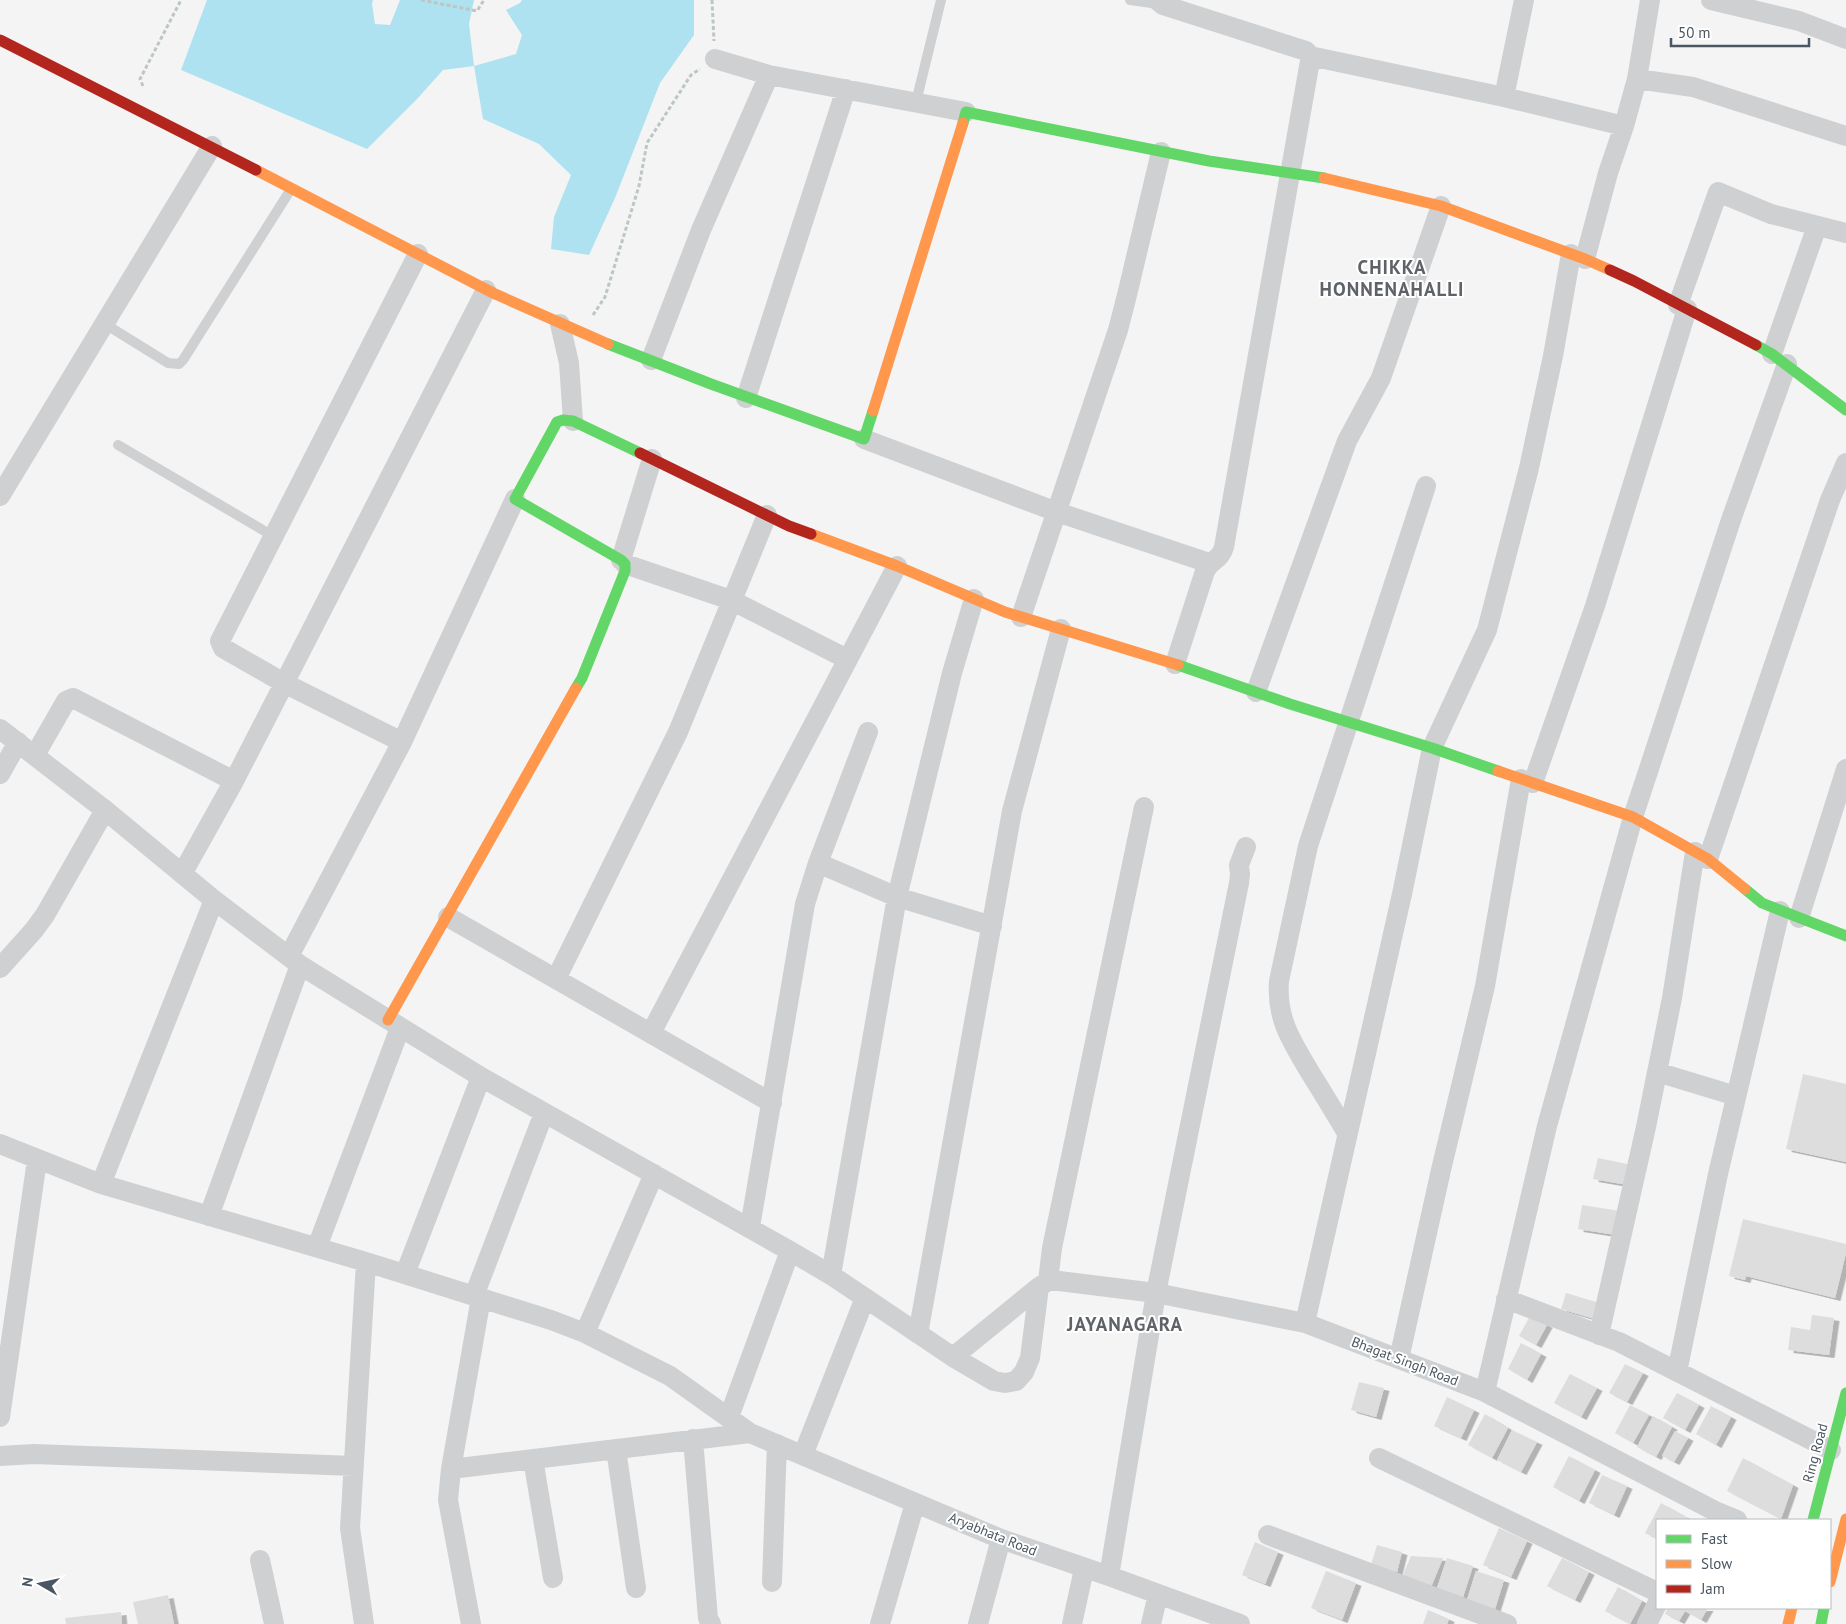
<svg xmlns="http://www.w3.org/2000/svg" width="1846" height="1624" viewBox="0 0 1846 1624" font-family="'PT Sans',sans-serif">
<style>
.water{fill:#aee2f0}
.building{fill:#ddddde;filter:url(#shadow)}
.lines{fill:none;stroke-linecap:round;stroke-linejoin:round}
.path{stroke:#bcc7c4;stroke-width:3;stroke-dasharray:4 2.5;stroke-linecap:butt}
.lane{stroke:#ced0d2;stroke-width:10}
.street{stroke:#ced0d2;stroke-width:20}
.fast{stroke:#63d668;stroke-width:11}
.slow{stroke:#ff974d;stroke-width:11}
.jam{stroke:#b3261e;stroke-width:11}
.labels{text-anchor:middle;dominant-baseline:central;stroke-width:4;stroke-linejoin:round;paint-order:stroke}
.street-label{font-size:14px;fill:#4a5661;stroke:#fff}
.district-label{font-size:19px;font-weight:bold;letter-spacing:1px;fill:#5f6368;stroke:#fff}
</style>
<defs>
<filter id="shadow"><feDropShadow dx="5.5" dy="3" stdDeviation="0" flood-color="#0004"/></filter>
</defs>
<rect width="100%" height="100%" fill="#f4f4f4"/>
<!-- water -->
<path class="water" d="M207 0H373L372 4 375 24 390 25 400 0H474L469 24 474 66 516 54 522 35 506 10 520 3 522 0H694V35L660 83 615 198 589 255 551 249 554 217 571 175 539 144 483 119 474 66 443 70 418 98 367 149 181 70Z"/>
<!-- building -->
<path class="building" d="M1803 1074 1846 1084V1162L1786 1149Z
M1598 1158 1632 1165 1628 1185 1593 1179Z
M1582 1205 1620 1211 1616 1235 1578 1229Z
M1743 1219 1846 1244V1253L1835 1298 1746 1276 1745 1280 1729 1276Z
M1566 1293 1603 1304 1598 1320 1561 1309Z
M1812 1315 1834 1318 1829 1355 1788 1350 1791 1327 1810 1330Z
M1530 1316 1547 1325 1536 1345 1519 1336Z
M1521 1343 1541 1354 1527 1380 1508 1369Z
M1625 1364 1643 1373 1627 1402 1609 1393Z
M1570 1374 1597 1388 1581 1417 1554 1403Z
M1359 1382 1384 1388 1376 1417 1351 1410Z
M1677 1393 1699 1405 1685 1430 1663 1418Z
M1447 1397 1474 1410 1461 1438 1434 1426Z
M1630 1405 1649 1415 1633 1443 1615 1433Z
M1711 1406 1731 1417 1716 1445 1696 1434Z
M1485 1414 1508 1428 1492 1458 1468 1445Z
M1653 1416 1672 1427 1656 1457 1637 1447Z
M1512 1430 1537 1442 1521 1472 1497 1460Z
M1675 1431 1688 1438 1674 1462 1662 1456Z
M1569 1456 1595 1470 1579 1501 1553 1487Z
M1743 1458 1793 1485 1781 1519 1727 1491Z
M1602 1475 1627 1486 1614 1515 1589 1503Z
M1661 1503 1688 1518 1686 1520H1657V1539L1645 1533Z
M1499 1528 1527 1541 1511 1577 1483 1565Z
M1255 1542 1278 1552 1265 1584 1242 1575Z
M1377 1545 1402 1552 1397 1572 1371 1565Z
M1411 1556 1443 1558 1431 1587 1403 1575Z
M1447 1558 1473 1566 1463 1597 1437 1588Z
M1562 1558 1589 1572 1575 1600 1547 1586Z
M1326 1571 1356 1583 1342 1620 1311 1608Z
M1476 1571 1504 1580 1495 1609 1467 1600Z
M1618 1587 1642 1601 1630 1624 1605 1611Z
M168 1595 174 1624H138L133 1602Z
M1668 1608H1708L1701 1620 1685 1611 1679 1621 1665 1614Z
M1428 1610 1449 1619 1447 1624H1423Z
M121 1612 122 1624H66L65 1618Z"/>
<g class="lines">
<!-- path -->
<path class="path" d="M421 0 477 11 484 0
M712 0 714 41
M143 86 140 79 181 0
M593 315 605 297 639 186 647 143 691 75 700 69"/>
<!-- lane -->
<path class="lane" d="M1130 0 1159 4
M916 102 941 0
M105 324 168 363 179 364 183 360 291 189
M118 445 273 536"/>
<!-- street -->
<path class="street" d="M1157 0 1163 5 1306 51 1310 56V61L1224 547C1220 561 1212 558 1205 571L1175 664
M1711 0 1799 21 1846 39
M1310 56 1504 97 1624 126
M715 59 769 75 966 112
M1637 79 1693 87 1846 136
M1504 97 1524 0
M1585 259 1608 173 1624 126 1637 79 1650 0
M1678 305 1718 192 1771 214 1846 233
M560 324 569 363 573 421
M1772 354 1817 226
M651 360 701 230 769 75
M746 398 846 89
M864 439 1057 512 1209 563
M0 496 212 146
M621 560 652 459
M625 564 731 600 847 659
M1021 617 1118 330 1127 295 1161 152
M1256 692 1347 441 1381 378 1441 206
M0 729 105 810 214 900 300 965 481 1077 790 1251 831 1275 953 1357 994 1381 1005 1383 1016 1381 1024 1372 1030 1358 1039 1287 1048 1281 1052 1248 1144 807
M402 742 284 683 223 648 220 641 418 254
M35 755 66 701 73 698 234 781
M0 774 18 742
M1533 783 1595 606 1687 309
M1708 859 1830 500 1846 463
M818 863 897 897 992 926
M182 874 234 781 486 290
M448 917 772 1103
M1799 918 1846 769
M289 956 402 742 515 499
M0 968 34 930 45 915 105 810
M556 979 678 732 767 515
M651 1033 897 566
M1657 1072 1736 1096
M1347 1133C1335 1113 1323 1093 1311 1074 1292 1042 1276 1019 1279 981L1308 846 1426 486
M0 1144 101 1184 366 1262 551 1320 585 1333 670 1376 750 1433 1001 1539 1109 1576 1240 1624
M101 1184 214 900
M209 1216 300 965
M750 1227 805 904 818 863 868 732
M317 1247 400 1028
M405 1274 481 1077
M831 1275 897 897 952 673 974 599
M1048 1281H1059L1156 1293 1305 1323 1485 1392 1715 1511 1737 1520
M474 1296 544 1113
M1506 1299 1619 1342 1831 1450
M1305 1323 1402 894 1432 748 1487 630 1529 468 1553 356 1571 254
M585 1333 654 1174
M918 1334 1012 811 1061 629
M1599 1335 1646 1127 1672 998 1695 852
M953 1357 1039 1287
M1399 1359 1441 1170 1485 986 1521 779
M1677 1372 1718 1174 1780 911
M1485 1392 1547 1126 1633 817 1732 517 1787 364
M0 1417 37 1160
M729 1417 790 1251
M693 1439 708 1618 711 1624
M616 1449 636 1588
M803 1455 865 1298
M0 1456 34 1454 354 1466
M1379 1458 1657 1592
M533 1459 553 1578
M451 1469 750 1433
M1268 1535 1507 1624
M260 1560 274 1624
M1109 1576 1156 1293 1239 883 1240 874 1239 865 1246 847
M772 1582 777 1444
M364 1624 350 1528 366 1262
M471 1624 448 1500 451 1469 481 1298
M880 1624 915 1503
M978 1624 1001 1539
M1072 1624 1084 1569
M1151 1624 1158 1594
M1647 1624 1657 1604"/>
<!-- fast -->
<path class="fast" d="M963 123 966 112 1209 161 1324 178
M608 344 711 384 864 439 873 411
M1756 345 1772 354 1846 410
M1178 665 1290 704 1432 748 1498 771
M576 688 582 678 625 571V564L621 560 515 499 557 422 563 420 573 421 640 453
M1745 889 1762 903 1846 936
M1813 1520 1846 1393
M1821 1624 1824 1608"/>
<!-- slow -->
<path class="slow" d="M256 170 493 293 608 344
M1324 178 1441 206 1585 259 1610 270
M873 411 963 123
M811 534 897 566 1005 612 1178 665
M1498 771 1633 817 1708 859 1745 889
M388 1020 576 688
M1830 1582 1846 1519
M1788 1624 1792 1608"/>
<!-- jam -->
<path class="jam" d="M0 40 256 170
M1610 270 1634 281 1756 345
M640 453 789 526 811 534"/>
</g>
<g class="labels">
<!-- street labels -->
<g class="street-label">
<text transform="translate(1405 1361) rotate(21)">Bhagat Singh Road</text>
<text transform="translate(1815 1453) rotate(-75)">Ring Road</text>
<text transform="translate(993 1534) rotate(22)">Aryabhata Road</text>
</g>
<!-- district labels -->
<g class="district-label">
<text x="1392" y="267">CHIKKA<tspan x="1392" dy="22">HONNENAHALLI</tspan></text>
<text x="1125" y="1324">JAYANAGARA</text>
</g>
</g>
<!-- legend -->
<rect x="1656" y="1519" width="175" height="90" fill="#ffffff" stroke="#b7bbc0"/>
<rect x="1666" y="1535" width="25" height="8" fill="#63d668" stroke="#b7bbc0"/>
<text x="1701" y="1544" font-size="15" fill="#4a5661">Fast</text>
<rect x="1666" y="1560" width="25" height="8" fill="#ff974d" stroke="#b7bbc0"/>
<text x="1701" y="1569" font-size="15" fill="#4a5661">Slow</text>
<rect x="1666" y="1585" width="25" height="8" fill="#b3261e" stroke="#b7bbc0"/>
<text x="1701" y="1594" font-size="15" fill="#4a5661">Jam</text>
<!-- north arrow -->
<g transform="translate(40 1584) rotate(279)" stroke="#ffffff" stroke-width="4" paint-order="stroke">
<path d="M0-4L9 19L0 12L-9 19Z" fill="#4a5661"/>
<text y="-8" font-size="14" font-weight="bold" text-anchor="middle" fill="#4a5661">N</text>
</g>
<!-- scale -->
<path d="M1671 38v8h138v-8" fill="none" stroke="#4a5661" stroke-width="2.5"/>
<text x="1678" y="38" font-size="15" fill="#4a5661" stroke="#ffffff" stroke-width="4" paint-order="stroke">50 m</text>
</svg>
